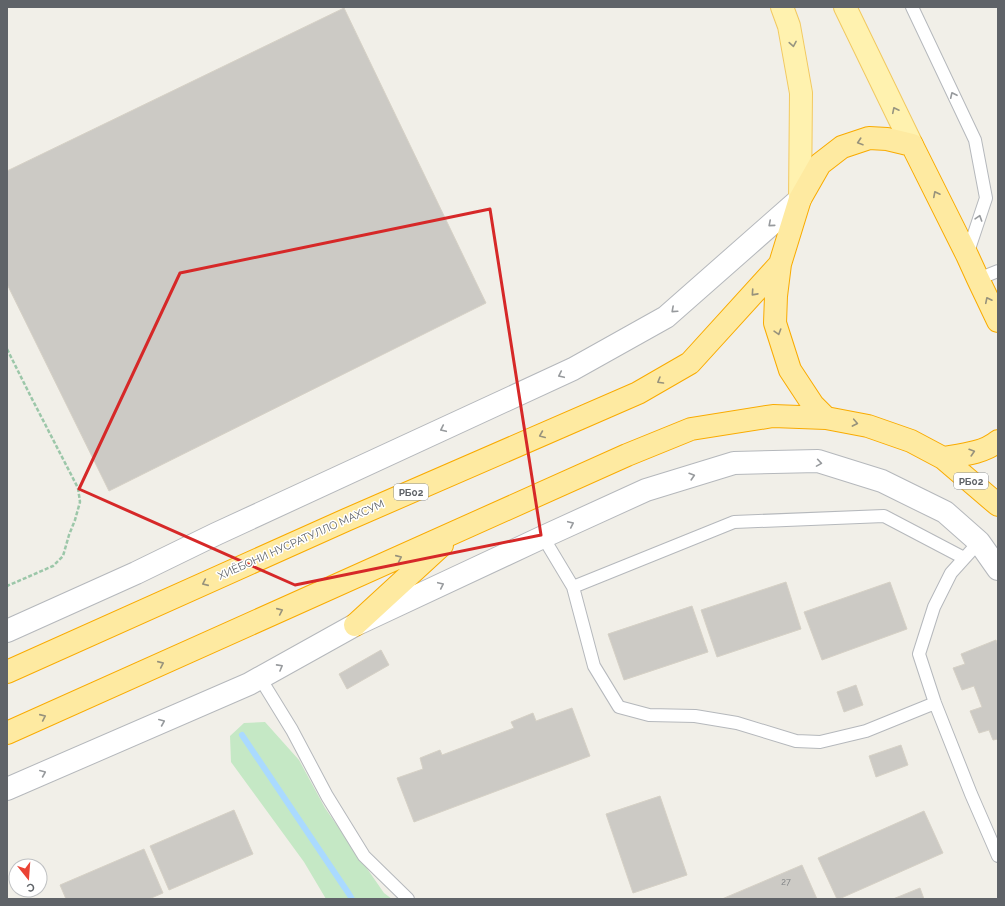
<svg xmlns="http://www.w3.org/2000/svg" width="1005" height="906" viewBox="0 0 1005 906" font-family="Raleway,sans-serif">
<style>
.green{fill:#c5e8c5}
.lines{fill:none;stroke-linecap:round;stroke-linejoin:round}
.stream{stroke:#aadaff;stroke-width:6}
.building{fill:#cccac5;stroke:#d6d1c6}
.service-casing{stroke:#b5b8bc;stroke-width:14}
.tertiary-casing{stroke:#b5b8bc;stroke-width:24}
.primary-casing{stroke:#f2c960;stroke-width:24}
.trunk-casing{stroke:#f9ab00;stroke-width:24}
.path{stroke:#9cc7a9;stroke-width:2.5;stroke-dasharray:4 2;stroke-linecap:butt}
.service{stroke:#fff;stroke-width:12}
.tertiary{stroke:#fff;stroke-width:22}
.primary{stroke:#fff2af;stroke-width:22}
.trunk{stroke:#feeaa1;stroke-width:22}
.oneway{stroke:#979581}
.oneway2{stroke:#979a9d}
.oneway3{stroke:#97927c}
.marked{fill:none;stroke:#d62828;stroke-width:3;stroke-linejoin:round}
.labels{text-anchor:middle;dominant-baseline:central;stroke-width:3;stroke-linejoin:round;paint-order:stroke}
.number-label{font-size:9px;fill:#7a7d7f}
.shield{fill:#fff;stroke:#8f9295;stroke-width:1}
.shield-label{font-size:10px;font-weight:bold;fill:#5f6368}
.street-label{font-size:11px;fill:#5f6368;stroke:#fff}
</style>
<rect width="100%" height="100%" fill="#f1efe8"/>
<!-- green -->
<path class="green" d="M265 722 299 760 325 808 384 893 392 899H326L304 862 231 762 230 736 244 723Z"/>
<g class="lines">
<!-- stream -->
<path class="stream" d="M242 735 349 894 352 899"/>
</g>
<!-- building -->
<path class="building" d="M344 8 486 303 109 491 7 284V171Z
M786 582 801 629 717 657 701 610Z
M890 582 907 629 822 660 804 612Z
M692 606 708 652 624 680 608 634Z
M996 640 998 646V739L993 740 989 730 979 733 970 711 982 707 974 686 962 690 953 668 965 664 961 654Z
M381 650 389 665 347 689 339 674Z
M856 685 863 705 844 712 837 692Z
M572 708 590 756 414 822 397 778 423 769 420 758 440 750 442 755 514 728 511 722 533 713 536 721Z
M901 745 908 765 876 777 869 756Z
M660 796 687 875 633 893 606 814Z
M234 810 253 854 169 890 150 846Z
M924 811 943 853 839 899H837L818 858Z
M144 849 163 893 149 899H66L60 885Z
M802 865 817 899H722Z
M920 888 924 899H893Z"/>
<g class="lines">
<!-- service casing -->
<g class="service-casing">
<path id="service" d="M912 7 975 140 986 198 967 255
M978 279 998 271
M543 537 573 587 594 666 619 707 649 715 695 716 737 723 796 741 820 742 866 731 935 703
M979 542 951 573 934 607 919 654 935 703 971 794 998 856
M573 587 734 522 884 516 964 558
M260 678 292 730 327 796 364 856 408 899"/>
</g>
<!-- tertiary casing -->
<g class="tertiary-casing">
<path id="tertiary" d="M7 631 136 573 216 534 573 369 666 317 800 199
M7 789 249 684 355 625 543 537 646 490 734 463 818 461 882 481 945 512 979 542 998 569"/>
</g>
<!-- primary casing -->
<g class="primary-casing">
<path id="primary" d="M782 7 789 26 801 93 800 199
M845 7 912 145"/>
</g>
<!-- trunk casing -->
<g class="trunk-casing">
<path id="trunk" d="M998 321 978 279 967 255 912 145 887 139 869 138 842 147 820 164 800 199 780 264 776 296 775 323 790 370 813 405 826 418 868 426 911 441 943 458 998 505
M943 458C961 455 984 453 998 441
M355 625 442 545
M7 672 346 520 638 393 690 363 780 264
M7 733 627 455 691 429 773 416 826 418"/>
</g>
<!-- path -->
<path class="path" d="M7 349 30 395 78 488 80 502 75 520 69 535 63 556 53 566 7 586"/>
<!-- service -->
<use href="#service" class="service"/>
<!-- tertiary -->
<use href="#tertiary" class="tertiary"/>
<!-- primary -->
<use href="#primary" class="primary"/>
<!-- trunk -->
<use href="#trunk" class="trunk"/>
</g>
<!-- one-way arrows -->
<defs><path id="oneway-chevron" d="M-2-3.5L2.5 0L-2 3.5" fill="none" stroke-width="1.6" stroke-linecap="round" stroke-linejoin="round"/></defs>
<g class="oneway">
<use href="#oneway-chevron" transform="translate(793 44) rotate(80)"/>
<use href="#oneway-chevron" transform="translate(895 110) rotate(-116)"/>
</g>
<g class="oneway2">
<use href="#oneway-chevron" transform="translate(953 95) rotate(-115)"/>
<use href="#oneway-chevron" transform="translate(979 218) rotate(-72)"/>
<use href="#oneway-chevron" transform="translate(771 224) rotate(139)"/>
<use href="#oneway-chevron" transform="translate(674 310) rotate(138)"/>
<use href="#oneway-chevron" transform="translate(561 375) rotate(155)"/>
<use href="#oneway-chevron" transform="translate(443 429) rotate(155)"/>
<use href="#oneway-chevron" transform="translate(819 463) rotate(9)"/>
<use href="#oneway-chevron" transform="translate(692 476) rotate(-17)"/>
<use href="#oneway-chevron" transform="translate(571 524) rotate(-25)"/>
<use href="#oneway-chevron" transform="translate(441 585) rotate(-25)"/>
<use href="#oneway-chevron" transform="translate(280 667) rotate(-29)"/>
<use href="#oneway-chevron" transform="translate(162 722) rotate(-23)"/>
<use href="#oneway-chevron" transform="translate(43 773) rotate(-23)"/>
</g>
<g class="oneway3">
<use href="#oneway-chevron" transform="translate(860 142) rotate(162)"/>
<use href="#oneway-chevron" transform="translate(936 194) rotate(-117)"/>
<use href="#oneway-chevron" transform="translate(754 293) rotate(132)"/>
<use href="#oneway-chevron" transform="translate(988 300) rotate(-116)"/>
<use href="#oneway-chevron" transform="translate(778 332) rotate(73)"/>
<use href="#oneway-chevron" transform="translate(660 381) rotate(150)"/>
<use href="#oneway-chevron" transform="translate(855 423) rotate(11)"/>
<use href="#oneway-chevron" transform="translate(542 435) rotate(157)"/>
<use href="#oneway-chevron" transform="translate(972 452) rotate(-17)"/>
<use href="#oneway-chevron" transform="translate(399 558) rotate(-24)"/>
<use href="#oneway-chevron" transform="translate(205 583) rotate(156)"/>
<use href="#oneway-chevron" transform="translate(280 611) rotate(-24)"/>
<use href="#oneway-chevron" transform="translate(161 664) rotate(-24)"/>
<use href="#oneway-chevron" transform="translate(43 717) rotate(-24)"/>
</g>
<!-- marked area -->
<path class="marked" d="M490 209 541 535 295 585 79 489 180 273Z"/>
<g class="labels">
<!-- number labels -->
<g class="number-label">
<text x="786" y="882">27</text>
</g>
<!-- shield labels -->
<g class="shield">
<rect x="954" y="473" width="34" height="16" rx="3"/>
<rect x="394" y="484" width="34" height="16" rx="3"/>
</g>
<g class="shield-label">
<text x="971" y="481">РБ02</text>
<text x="411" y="492">РБ02</text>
</g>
<!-- street labels -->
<g class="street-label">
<text transform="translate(301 540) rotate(-24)">ХИЁБОНИ НУСРАТУЛЛО МАХСУМ</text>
</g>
</g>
<!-- border -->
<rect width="1005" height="906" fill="none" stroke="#5f6368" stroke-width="16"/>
<!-- north arrow -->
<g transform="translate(28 878) rotate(163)"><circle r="19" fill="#ffffff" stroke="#bfc1c3"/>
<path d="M0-3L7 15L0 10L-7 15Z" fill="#ea4335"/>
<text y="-6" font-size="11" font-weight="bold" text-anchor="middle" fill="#5f6368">С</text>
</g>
</svg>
